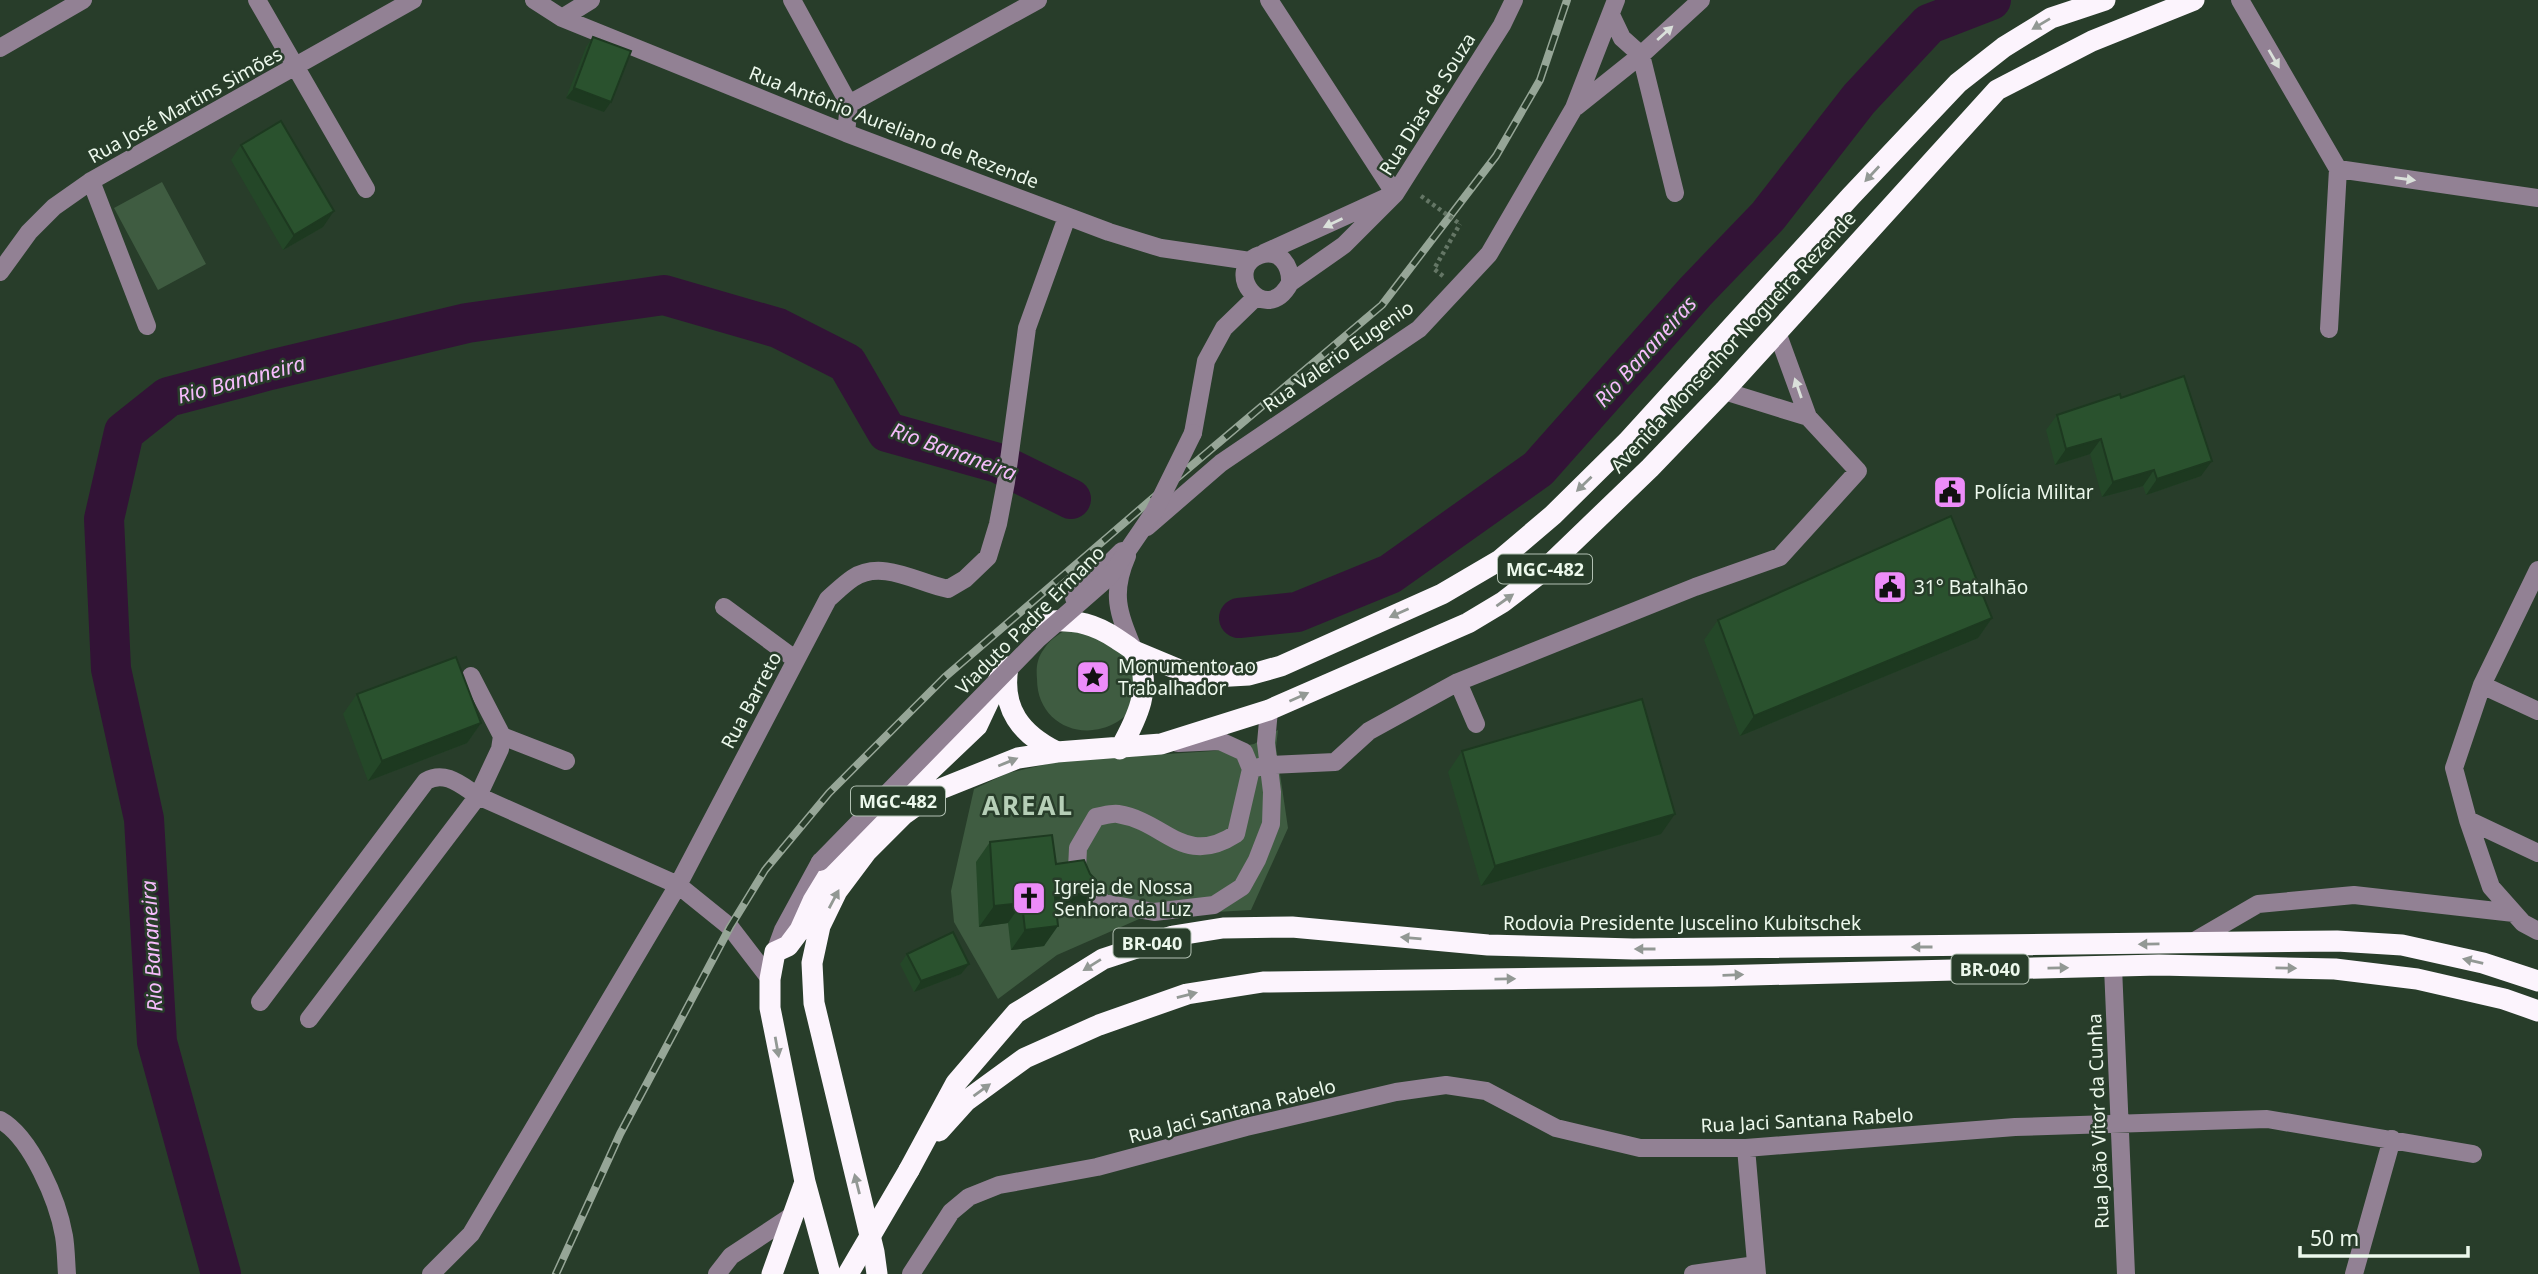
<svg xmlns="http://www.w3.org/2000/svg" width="2538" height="1274" viewBox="0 0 2538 1274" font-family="'Noto Sans',sans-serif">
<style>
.green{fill:#3f5c41}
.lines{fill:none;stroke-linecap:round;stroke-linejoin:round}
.river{stroke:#321336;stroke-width:40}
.path{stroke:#647665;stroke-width:4.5;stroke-dasharray:3.5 3.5;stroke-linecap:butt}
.minor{stroke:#928194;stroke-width:18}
.highway{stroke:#fcf4fd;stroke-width:21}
.rail-casing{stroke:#96a697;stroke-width:8}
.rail{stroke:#283d2a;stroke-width:5;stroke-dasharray:16;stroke-linecap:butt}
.path-bridge{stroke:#647665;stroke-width:4.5;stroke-dasharray:3.5 3.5;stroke-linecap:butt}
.minor-bridge{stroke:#928194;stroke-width:18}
.highway-bridge{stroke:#fcf4fd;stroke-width:21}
.wall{fill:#244728}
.shaded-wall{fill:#1d3920}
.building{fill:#2a522e;stroke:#1d3920;stroke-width:2}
.oneway{fill:#929894}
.oneway2{fill:#dae0da}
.labels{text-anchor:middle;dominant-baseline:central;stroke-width:5;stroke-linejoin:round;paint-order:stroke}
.shield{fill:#283d2a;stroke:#b1c0b2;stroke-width:2}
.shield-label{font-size:18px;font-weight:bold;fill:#ecf8ec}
.street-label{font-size:19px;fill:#ecf8ec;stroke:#283d2a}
.poi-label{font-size:19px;fill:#ecf8ec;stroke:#283d2a;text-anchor:start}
.water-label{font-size:21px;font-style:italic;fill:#f6bcfc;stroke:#283d2a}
.district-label{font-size:26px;font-weight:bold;letter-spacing:2px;fill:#b6cfb7;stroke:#283d2a}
</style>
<rect width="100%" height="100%" fill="#283d2a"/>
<!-- green -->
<path class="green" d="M162 182 206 264 158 290 114 208Z
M1073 626 1136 654C1135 669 1138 687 1134 702 1133 710 1124 718 1117 722 1081 743 1037 723 1037 679 1036 668 1037 658 1044 649 1051 638 1062 632 1073 626Z
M1278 730 1276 747 1288 828 1251 910 1146 916 1057 955 998 999 954 922 951 891 974 789 1008 773 1060 761 1213 751 1254 744Z"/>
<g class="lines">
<!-- river -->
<path class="river" d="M1239 618 1297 612 1390 574 1538 469 1695 292 1768 216 1859 99 1929 24 1991 0
M221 1274 157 1042 144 819 111 669 104 519 124 432 168 397 270 370 467 323 664 295 778 328 847 363 887 432 998 463 1071 499"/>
<!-- path -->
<path class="path" d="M1443 276 1434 269 1460 224"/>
<!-- minor -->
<path class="minor" d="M257 0 366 189
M534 0 562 18 846 133 1109 232 1161 248 1250 261
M792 0 849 104 846 133
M1269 0 1395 194
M2240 0 2338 169 2329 329
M1611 15 1622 38 1641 55 1675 193
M562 18 591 0
M0 48 83 0
M849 104 1038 0
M1576 107 1641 55 1701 0
M2338 169 2538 198
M91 181 147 326
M1264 253 1385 198
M0 272 29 232 54 207 91 181 413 0
M1290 283C1291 266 1280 248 1260 255 1221 269 1265 329 1290 283L1344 245 1395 194 1502 25 1514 0
M1724 391 1808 417 1777 332
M1193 433 1206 361 1224 328 1256 297
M1147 527 1221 463 1419 329 1489 254 1574 108 1616 0
M1127 556C1110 595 1119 614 1134 651
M2538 570 2482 685 2454 768 2468 820 2491 887 2523 923 2538 931
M1074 598 1122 551
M724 607 796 660
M1458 682 1476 724
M2482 685 2538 711
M502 736 566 761
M1178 743 1220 741 1244 752 1251 769 1236 834C1183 868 1167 822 1118 814 1111 813 1103 816 1096 817L1078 848 1077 869 1086 889 1104 903 1154 912 1214 905 1242 887 1257 860 1271 824 1272 792 1266 743 1269 710
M1251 769 1268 765 1335 762 1369 731 1458 682 1695 587 1780 557 1858 471 1808 417
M2468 820 2538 853
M2191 943 2258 904 2354 895 2514 913
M775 952 783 930 820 862
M2113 967 2126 1274
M260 1002 426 781C445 770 461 785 478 796L678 885 730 927 770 979
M309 1019 478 796 500 749 502 736 471 676
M0 1120C31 1137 58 1201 64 1236 66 1248 66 1261 67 1274
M1746 1148 1757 1274
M431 1274 471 1234 678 885 828 599C836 592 844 584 853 578 882 559 918 583 948 589L965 579 988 557 998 524 1006 482 1027 328 1067 217
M717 1274 731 1256 793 1215
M911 1274 951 1212 969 1197 999 1185 1097 1167 1246 1127 1396 1092 1446 1085 1486 1091 1556 1128 1640 1148H1746L2015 1127 2267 1119 2473 1154
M1693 1274 1756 1265
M2354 1274 2392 1139"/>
<!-- highway -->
<path class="highway" d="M1046 625 1051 621C1077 620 1095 624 1117 639 1122 643 1131 647 1134 652 1156 683 1135 722 1120 749
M1134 651 1182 671 1213 677 1249 675 1281 666 1442 594 1500 560 1553 515 1627 442 1851 196 1958 83 2004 47 2051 18 2105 0
M1008 667C1001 709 1021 734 1057 752
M939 1131 966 1101 1025 1058 1099 1025 1187 994 1263 982 1712 976 2159 965 2335 969 2417 979 2504 999 2538 1011
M909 1170 956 1083 1016 1013 1103 959 1173 936 1223 928 1292 927 1488 945 1633 949 2337 941 2402 945 2483 963 2538 981
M772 1274 805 1182
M830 1274 805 1182 770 1008V979L775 952 788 946 800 930 813 901 841 855 977 726 1000 677
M877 1274 874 1252 814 1003 812 963 820 926 837 891 867 851 903 815 938 790 1018 758 1057 752 1161 744 1269 710 1468 623 1503 602 1542 572 1650 468 1724 391 1997 90 2092 41 2194 0"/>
<!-- rail casing -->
<g class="rail-casing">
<path id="rail" d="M556 1274 620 1134 730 927 765 870 829 793 945 677 1152 499 1382 305 1496 156 1540 80 1567 0"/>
</g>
<!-- rail -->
<use href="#rail" class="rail"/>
<!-- path-bridge -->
<path class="path-bridge" d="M1421 196 1460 224"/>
<!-- minor-bridge -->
<path class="minor-bridge" d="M820 862 1038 639 1110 576 1154 512 1193 433"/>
<!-- highway-bridge -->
<path class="highway-bridge" d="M848 1274 909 1170"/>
</g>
<!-- wall -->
<path class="wall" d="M593 37 604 112 566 98 586 47Z
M241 145 323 227 283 250 231 160Z
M2121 398 2201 476 2146 495 2143 486 2102 497 2090 454 2055 465 2046 430 2057 415Z
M1992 618 1978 638 1740 736 1704 640 1718 620Z
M357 694 481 723 467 743 368 781 343 714Z
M1462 751 1661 834 1481 886 1448 772Z
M990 842 1056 864 1098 891 1084 911 1057 915 1044 946 1011 950 1008 923 979 927 976 862Z
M907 954 969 964 961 974 914 992 900 964Z"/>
<!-- shaded-wall -->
<path class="shaded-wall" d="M574 88 611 102 604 112 566 98Z
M334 211 323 227 283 250 294 235Z
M2101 439 2090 454 2055 465 2066 449Z
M2212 461 2201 476 2146 495 2157 479Z
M2154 470 2143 486 2102 497 2113 482Z
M1992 618 1978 638 1740 736 1754 716Z
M481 723 467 743 368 781 382 761Z
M1675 814 1661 834 1481 886 1495 866Z
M1098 891 1084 911 1041 917 1055 897Z
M1022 903 1008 923 979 927 994 906Z
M1058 926 1044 946 1011 950 1025 930Z
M969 964 961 974 914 992 921 981Z"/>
<!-- building -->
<path class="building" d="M593 37 631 51 611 102 574 88Z
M281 121 334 211 294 235 241 145Z
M2184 376 2212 461 2157 479 2154 470 2113 482 2101 439 2066 449 2057 415 2120 394 2121 398Z
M1951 516 1992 618 1754 716 1718 620Z
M456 657 481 723 382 761 357 694Z
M1642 699 1675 814 1495 866 1462 751Z
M1052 835 1056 864 1084 860 1090 874 1096 880 1098 891 1055 897 1058 926 1025 930 1022 903 994 906 990 842Z
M953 932 969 964 921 981 907 954Z"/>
<!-- one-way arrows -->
<defs><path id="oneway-solid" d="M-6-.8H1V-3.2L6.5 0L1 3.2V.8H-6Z" transform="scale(1.75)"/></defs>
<g class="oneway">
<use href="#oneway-solid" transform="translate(2041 24) rotate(149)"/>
<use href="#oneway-solid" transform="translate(1872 174) rotate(133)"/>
<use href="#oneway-solid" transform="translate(1584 484) rotate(136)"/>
<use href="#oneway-solid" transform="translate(1505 600) rotate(-35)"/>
<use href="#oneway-solid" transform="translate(1399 613) rotate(156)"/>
<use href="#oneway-solid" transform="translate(1299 697) rotate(-24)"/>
<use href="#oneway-solid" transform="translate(1008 762) rotate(-22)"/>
<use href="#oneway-solid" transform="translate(834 899) rotate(-62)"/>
<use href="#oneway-solid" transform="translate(1411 938) rotate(-175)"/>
<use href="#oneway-solid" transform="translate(2149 944) rotate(179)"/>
<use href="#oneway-solid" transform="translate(1922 947) rotate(180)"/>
<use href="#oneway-solid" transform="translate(1645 949) rotate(180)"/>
<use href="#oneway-solid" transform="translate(2473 961) rotate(-167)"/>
<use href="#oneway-solid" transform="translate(1092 965) rotate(148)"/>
<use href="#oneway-solid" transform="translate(2058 968) rotate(-1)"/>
<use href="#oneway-solid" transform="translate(2286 968) rotate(1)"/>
<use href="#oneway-solid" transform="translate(1733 975) rotate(-2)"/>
<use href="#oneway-solid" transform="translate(1505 979) rotate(-1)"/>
<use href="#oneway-solid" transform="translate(1187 995) rotate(-14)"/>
<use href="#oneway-solid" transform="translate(777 1047) rotate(80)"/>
<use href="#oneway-solid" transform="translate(982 1090) rotate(-36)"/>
<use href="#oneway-solid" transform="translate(857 1184) rotate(-104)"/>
</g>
<g class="oneway2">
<use href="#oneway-solid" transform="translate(1665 33) rotate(-42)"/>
<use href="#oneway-solid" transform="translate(2274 59) rotate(60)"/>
<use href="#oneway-solid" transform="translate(2405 179) rotate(8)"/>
<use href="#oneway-solid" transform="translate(1333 223) rotate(155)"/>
<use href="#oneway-solid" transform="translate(1798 388) rotate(-109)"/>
</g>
<!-- icons -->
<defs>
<g id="civic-square" transform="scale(1.75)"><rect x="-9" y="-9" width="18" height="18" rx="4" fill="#ed8cf9" stroke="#283d2a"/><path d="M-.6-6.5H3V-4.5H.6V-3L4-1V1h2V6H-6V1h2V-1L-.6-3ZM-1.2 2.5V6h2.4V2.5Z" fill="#111"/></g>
<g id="sight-square" transform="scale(1.75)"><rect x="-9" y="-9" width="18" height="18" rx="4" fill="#ed8cf9" stroke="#283d2a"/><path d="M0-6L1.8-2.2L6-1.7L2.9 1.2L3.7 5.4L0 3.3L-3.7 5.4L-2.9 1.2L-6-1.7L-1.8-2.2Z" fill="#111"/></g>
<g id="church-square" transform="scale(1.75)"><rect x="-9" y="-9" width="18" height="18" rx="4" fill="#ed8cf9" stroke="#283d2a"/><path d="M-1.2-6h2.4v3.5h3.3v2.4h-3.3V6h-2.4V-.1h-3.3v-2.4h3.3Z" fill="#111"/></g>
</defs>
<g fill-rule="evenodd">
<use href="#civic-square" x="1950" y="492"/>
<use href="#civic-square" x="1890" y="587"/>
<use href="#sight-square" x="1093" y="677"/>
<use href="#church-square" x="1029" y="898"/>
</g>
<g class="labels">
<!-- shield labels -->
<g class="shield">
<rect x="1498" y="554.5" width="94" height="29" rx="5"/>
<rect x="851" y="786.5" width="94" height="29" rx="5"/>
<rect x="1113.5" y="928.5" width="77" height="29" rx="5"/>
<rect x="1951.5" y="954.5" width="77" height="29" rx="5"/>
</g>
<g class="shield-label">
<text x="1545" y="569">MGC-482</text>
<text x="898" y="801">MGC-482</text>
<text x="1152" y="943">BR-040</text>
<text x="1990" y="969">BR-040</text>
</g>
<!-- street labels -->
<g class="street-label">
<text transform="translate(1427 104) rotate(-58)">Rua Dias de Souza</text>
<text transform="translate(185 105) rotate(-29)">Rua José Martins Simões</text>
<text transform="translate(894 127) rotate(21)">Rua Antônio Aureliano de Rezende</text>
<text transform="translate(1733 342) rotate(-47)">Avenida Monsenhor Nogueira Rezende</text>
<text transform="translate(1338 356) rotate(-35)">Rua Valerio Eugenio</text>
<text transform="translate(1030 620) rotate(-45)">Viaduto Padre Ermano</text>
<text transform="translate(751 700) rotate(-62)">Rua Barreto</text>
<text x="1682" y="923">Rodovia Presidente Juscelino Kubitschek</text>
<text transform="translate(1232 1111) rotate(-14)">Rua Jaci Santana Rabelo</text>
<text transform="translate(1807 1120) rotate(-3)">Rua Jaci Santana Rabelo</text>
<text transform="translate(2098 1121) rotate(-92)">Rua João Vitor da Cunha</text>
</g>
<!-- poi labels -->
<g class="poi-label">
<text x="1974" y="492">Polícia Militar</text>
<text x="1914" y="587">31° Batalhão</text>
<text x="1118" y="666">Monumento ao<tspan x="1118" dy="22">Trabalhador</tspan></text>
<text x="1054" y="887">Igreja de Nossa<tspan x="1054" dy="22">Senhora da Luz</tspan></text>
</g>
<!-- water labels -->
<g class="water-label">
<text transform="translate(1645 351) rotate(-48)">Rio Bananeiras</text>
<text transform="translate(241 379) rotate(-15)">Rio Bananeira</text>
<text transform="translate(954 451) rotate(20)">Rio Bananeira</text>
<text transform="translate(151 946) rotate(-93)">Rio Bananeira</text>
</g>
<!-- district labels -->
<g class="district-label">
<text x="1028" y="805">AREAL</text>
</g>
</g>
<!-- scale -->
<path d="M2300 1246v10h168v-10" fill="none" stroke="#ecf8ec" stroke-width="3.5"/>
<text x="2310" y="1246" font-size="21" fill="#ecf8ec" stroke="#283d2a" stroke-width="5" paint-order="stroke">50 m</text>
</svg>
